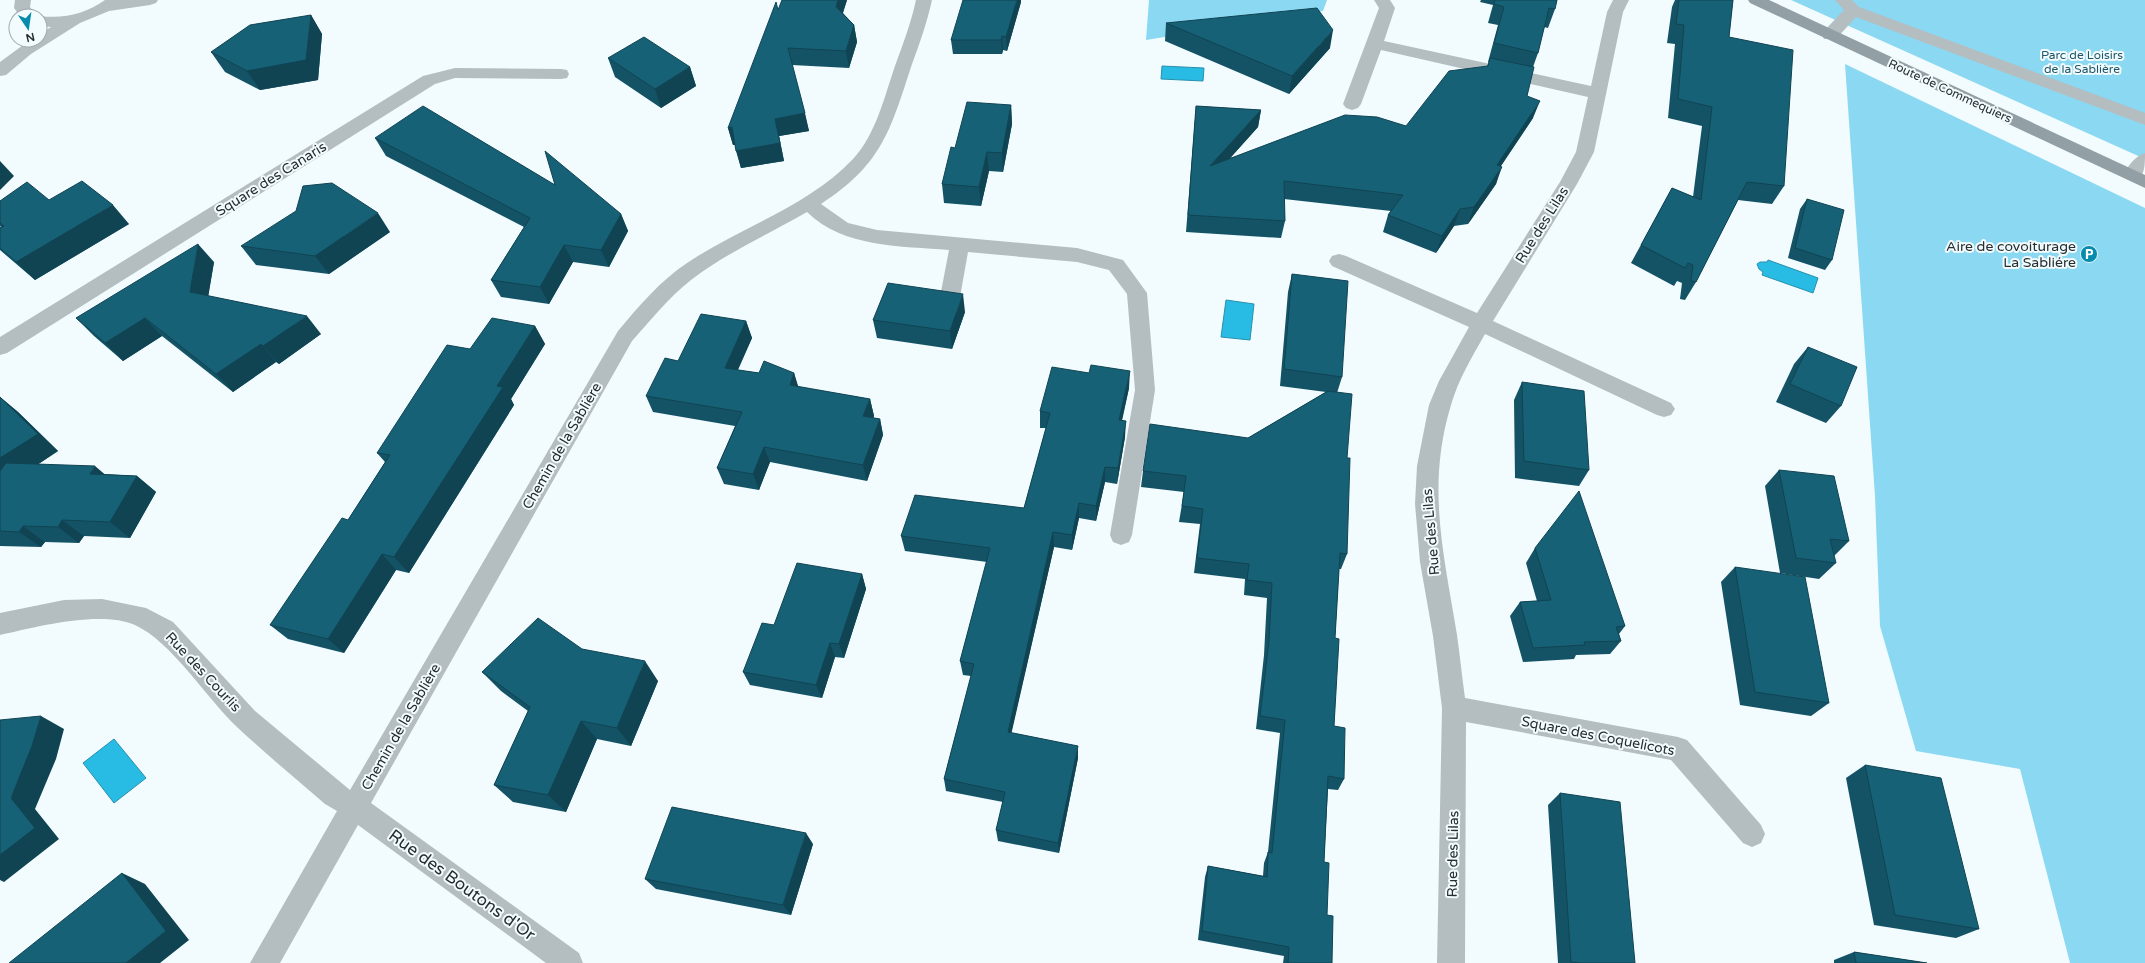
<svg xmlns="http://www.w3.org/2000/svg" width="2145" height="963" viewBox="0 0 2145 963" font-family="'Varela Round',sans-serif">
<style>
.green{fill:#8bd8f2}
.water{fill:#28bbe4;stroke:#2791ae}
.lines{fill:none;stroke-linecap:round;stroke-linejoin:round}
.lane{fill:#b4bdc0;fill-rule:evenodd}
.street{fill:#b4bdc0;fill-rule:evenodd}
.secondary{fill:#92a0a5;fill-rule:evenodd}
.wall{fill:#145366}
.shaded-wall{fill:#104453}
.building{fill:#176177;stroke:#104453}
.labels{text-anchor:middle;dominant-baseline:central;stroke-width:4;stroke-linejoin:round;paint-order:stroke}
.far-park-label{font-size:12px;fill:#1f5667;stroke:#f2fbfe}
.far-street-label{font-size:12px;fill:#262e30;stroke:#f2fbfe}
.street-label{font-size:14px;fill:#262e30;stroke:#f2fbfe}
.poi-label{font-size:14px;fill:#262e30;stroke:#f2fbfe;text-anchor:end}
.near-street-label{font-size:17px;fill:#262e30;stroke:#f2fbfe}
</style>
<rect width="100%" height="100%" fill="#f2fbfe"/>
<!-- green -->
<path class="green" d="M1149 0H1327L1323 11 1146 40Z
M1791 0H2145V159Z
M1845 64 2145 208V963H2070L2020 769 1916 751 1880 626 1875 496Z"/>
<!-- water -->
<path class="water" d="M1162 66 1204 68 1203 81 1161 79Z
M1768 260 1818 278 1813 293 1762 275 1763 272 1759 269 1757 264 1760 262H1767Z
M1226 300 1254 304 1250 340 1221 337Z
M114 739 146 778 114 803 83 763Z"/>
<g class="lines">
<!-- lane -->
<path class="lane" d="M1835 0H1852L1859 7 2145 113V125L1856 17 1836 39H1824L1822 35 1824 31 1844 10Z
M2145 153C2145 167 2145 185 2126 179L2123 175C2128 166 2135 156 2145 153Z"/>
<!-- street -->
<path class="street" d="M15 0H31L30 7 37 16H20L14 8Z
M105 0H158L156 3 150 5 109 11 80 23 31 54 6 75 0 76V62L30 40H40V34L51 27 40 26V16C64 19 85 14 105 0Z
M916 0H932C927 23 919 45 911 67 890 132 881 165 821 204L848 223 877 230 1077 248 1123 260 1147 293 1155 390 1132 535 1129 542 1121 545 1113 542 1110 535 1135 390 1127 294 1109 270 1077 262 968 252 960 297 957 302 950 304 943 302 940 297 949 250C902 246 843 248 807 212 769 234 726 253 691 280 669 297 651 320 632 341L371 803 579 953 583 963H546L358 825 280 963H250L337 811 325 804C296 779 266 754 238 728 207 699 172 642 135 625 100 610 36 627 0 635V613L64 600 102 599 146 608 173 622 255 711 350 790 618 331C639 306 660 281 687 263 739 228 809 206 853 159 876 134 884 98 895 66 903 44 911 23 916 0Z
M1374 0H1390L1395 8 1384 41 1591 86 1607 12 1613 0H1629L1623 12 1594 152 1577 184 1493 321 1671 403 1675 409 1671 415 1664 417 1657 415 1485 334C1472 357 1458 380 1451 405 1426 487 1444 554 1457 635 1460 656 1462 677 1465 698L1678 737 1687 740 1761 825 1765 834 1761 843 1752 847 1743 843 1671 760 1466 722 1465 963H1437L1442 708 1433 636 1420 562 1415 504 1417 466 1429 405 1439 381 1469 327 1332 266 1329 261 1332 256 1339 254 1346 256 1477 313 1560 182 1576 152 1588 97 1381 50 1361 104 1358 108 1352 110 1346 108 1343 104 1379 8Z
M455 68 561 69 567 70 569 74 567 78 561 79 455 78 435 84 7 353 0 355V337L423 76Z"/>
<!-- secondary -->
<path class="secondary" d="M1748 0H1769L2145 175V188L1750 3Z"/>
</g>
<!-- wall -->
<path class="wall" d="M847 0 843 13 854 25 857 42 849 68 792 65 809 131 779 136 784 161 741 168 735 145H733L728 128 778 10Z
M1481 0H1557L1555 9 1548 28 1544 27 1538 53 1533 67 1527 96 1533 118 1501 166 1496 184 1468 224 1454 226 1436 253 1383 232 1388 215 1391 211 1284 199 1285 221 1281 238 1186 232 1196 106 1261 110 1258 127 1230 158 1406 126 1487 66 1489 62H1488L1498 25 1488 23 1493 5 1480 2Z
M1675 0H1733L1729 37 1784 186 1772 204 1738 200 1696 282 1685 300 1680 299 1682 283 1677 281 1674 286 1631 263 1672 188 1693 197 1702 126 1668 118 1675 44 1667 43 1672 7Z
M1021 2 1007 51 1003 50 1002 54H953L951 40Z
M311 15 322 34 318 80 260 90 225 72 211 52Z
M1166 23 1330 48 1289 94 1165 41Z
M608 58 690 67 696 86 661 108 615 77Z
M1011 105 1012 124 1003 172 989 171 981 206 944 203 942 184 955 148Z
M375 138 555 185 621 214 628 231 609 267 573 262 549 304 501 297 491 280 524 227 386 156Z
M1807 199 1832 260 1825 270 1788 258 1800 209Z
M49 200 129 224 35 280 0 250V228L1 227 0 226V201Z
M390 232 329 274 256 265 241 246Z
M214 262 208 296 321 334 279 364 276 362 233 392 162 336 123 361 94 336 76 318Z
M1292 274 1342 377 1337 393 1347 458V554L1341 569H1339L1335 638 1334 726 1344 779 1338 790 1328 789 1324 862 1327 915 1332 963H1283L1284 956 1198 940 1205 877 1208 866 1263 876 1264 863 1268 852 1280 733 1256 729 1264 655 1267 598 1244 595 1245 579 1194 573 1200 524 1179 522 1184 492 1141 487 1143 471 1248 438 1326 392 1280 386 1288 292Z
M965 312 952 349 877 338 873 320Z
M746 321 752 338 738 370 759 373H794L798 387 870 399 874 416 873 418 880 419 883 435 867 481 770 462 759 490 724 484 717 468 735 426 653 412 646 396 678 361Z
M535 326 545 344 511 399 514 405 409 573 396 570 344 653 288 639 270 625 348 520 385 462 377 453 470 349Z
M1808 347 1841 406 1826 423 1776 402 1794 364Z
M1522 382 1589 470 1579 486 1515 478 1514 400Z
M1129 388 1122 421 1125 437 1117 484 1105 482 1096 521 1079 518 1072 550 1054 547 1011 733 1078 758 1059 853 998 841 996 830 1003 802 946 791 944 779 971 676 963 675 960 661 987 562 905 551 901 536 1024 508 1046 428H1040V411Z
M0 397 18 412 58 451 38 464 104 474 137 476 156 492 130 538 84 536 79 543 45 542 41 547 0 546Z
M1779 470 1849 541 1834 556 1836 563 1819 579 1780 573 1765 486Z
M1535 548 1625 626 1619 634 1621 641 1610 654 1576 655 1574 659 1523 662 1510 616 1520 602 1537 601 1526 563Z
M1735 567 1829 703 1811 716 1740 705 1721 582Z
M862 574 866 589 844 658 835 657 822 698 750 685 743 672 774 625Z
M582 649 658 681 631 746 597 739 566 812 513 802 494 785 528 711 501 691 482 672Z
M1865 765 1979 929 1956 938 1874 925 1846 778Z
M1560 793 1635 963H1558L1548 805Z
M813 844 791 915 656 889 645 879Z
M1854 952 1927 963H1834V960Z"/>
<!-- shaded-wall -->
<path class="shaded-wall" d="M838 0H847L839 24 836 7Z
M1017 0H1021V2L1007 51 1006 37Z
M311 15 322 34 318 80 260 90 247 71Z
M854 25 857 42 849 68 846 51Z
M1333 30 1330 48 1289 94 1292 76Z
M1002 36 1003 50 1002 54 1001 40Z
M690 67 696 86 661 108 655 89Z
M1540 101 1533 118 1490 182 1497 165Z
M1011 105 1012 124 1003 172 1002 153Z
M1261 110 1258 127 1208 183 1210 166Z
M805 113 809 131 779 136 784 161 741 168 736 151 775 119Z
M732 127 737 144 733 145 728 128Z
M987 152 989 171 981 206 979 187Z
M0 161 14 176 0 190Z
M1502 167 1496 184 1468 224 1474 207Z
M113 205 129 224 35 280 16 262Z
M1460 209 1454 226 1436 253 1442 236Z
M378 213 390 232 329 274 315 256Z
M621 214 628 231 609 267 601 250Z
M198 244 214 262 206 310 190 292Z
M564 245 573 262 549 304 540 287Z
M963 294 965 312 952 349 950 331Z
M307 316 321 334 279 364 263 346Z
M145 318 162 336 123 361 105 343Z
M746 321 752 338 731 384 725 368Z
M535 326 545 344 511 399 514 405 409 573 394 557 497 386Z
M261 344 276 362 233 392 216 374Z
M1130 371 1129 388 1118 436 1119 420Z
M794 373 799 389 790 385Z
M0 397 18 412 58 451 0 490Z
M870 399 874 416 867 432 863 416Z
M880 419 883 435 867 481 863 465Z
M1126 421 1125 437 1117 484 1118 468Z
M764 447 770 462 759 490 753 474Z
M95 466 115 483 90 474Z
M1105 467V482L1096 521V506Z
M137 476 156 492 130 538 110 522Z
M1079 503V518L1072 550V535Z
M62 520 84 536 79 543 58 527Z
M23 526 45 542 41 547 19 532Z
M1053 532 1054 547 1009 744 1008 732Z
M382 554 396 570 344 653 328 639Z
M862 574 866 589 844 658 839 644Z
M830 643 835 657 822 698 816 685Z
M645 661 658 681 631 746 617 728Z
M41 716 64 729 56 759 35 809 59 839 4 882 0 880V855L11 798Z
M581 721 597 739 566 812 548 795Z
M1078 746V758L1059 853 1058 843Z
M806 833 813 844 791 915 783 905Z
M122 873 145 884 189 940 160 963H126Z"/>
<!-- building -->
<path class="building" d="M782 0H838L836 7 854 25 846 51 788 48 805 113 775 119 780 143 736 151 732 127 728 128 776 2 778 10Z
M963 0H1017L1006 37 1002 36 1001 40H951Z
M1495 0H1557L1555 9 1549 8 1538 53 1494 43 1504 7 1494 4Z
M1679 0H1733L1729 37 1793 50 1784 186 1747 182 1696 282 1691 281 1693 265 1688 263 1685 268 1641 245 1672 188 1701 200 1712 107 1678 99 1684 25 1676 24Z
M1317 8 1333 30 1292 76 1166 23Z
M311 15 306 60 247 71 211 52 250 25Z
M644 37 690 67 655 89 608 58Z
M1490 58 1534 67 1527 96 1540 101 1497 165 1502 167 1474 207 1460 209 1442 236 1388 215 1403 195 1284 181 1285 221 1188 215 1196 106 1261 110 1210 166 1345 115 1377 117 1406 126 1449 71 1488 66Z
M967 102 1011 105 1002 153 987 152 979 187 942 184 951 147 955 148Z
M423 106 555 185 545 151 621 214 601 250 564 245 540 287 491 280 530 218 375 138Z
M82 181 113 205 16 262 0 248V228L4 226 0 223V201L27 182 49 200Z
M332 183 378 213 315 256 241 246 296 211 303 186Z
M1807 199 1844 210 1832 260 1795 248Z
M198 244 190 292 307 316 263 346 261 344 216 374 145 318 105 343 76 318Z
M1292 274 1348 281 1342 377 1284 369Z
M888 283 963 294 950 331 873 320Z
M701 314 746 321 725 368 759 373 764 361 794 373 790 385 870 399 863 416 880 419 863 465 764 447 753 474 717 468 742 412 646 396 665 358 678 361Z
M492 318 535 326 497 386 503 387 394 557 382 554 328 639 270 625 342 518 348 520 390 455 377 453 447 345 470 349Z
M1808 347 1857 367 1841 406 1790 384Z
M1091 365 1130 371 1119 420 1126 421 1118 468 1105 467 1096 506 1079 503 1072 535 1053 532 1008 732 1078 746 1058 843 996 830 1005 792 944 779 974 664 960 661 990 548 901 536 915 495 1024 508 1050 413 1040 411 1052 367 1089 373Z
M1522 382 1584 391 1589 470 1524 461Z
M1328 391 1352 394 1347 458H1350L1347 554 1340 553 1335 638 1339 639 1334 726 1345 728 1344 779 1328 776 1324 862 1329 863 1327 915 1333 916 1332 963H1288L1289 947 1202 931 1208 866 1267 877 1268 852 1272 853 1285 720 1260 716 1269 641 1272 583 1247 580 1249 564 1197 558 1203 509 1182 506 1186 476 1143 471 1150 424 1248 438Z
M0 397 38 434 0 458Z
M6 463 95 466 90 474 137 476 110 522 62 520 58 527 23 526 19 532 0 531V471Z
M1779 470 1834 476 1849 541 1830 539 1836 563 1796 558Z
M1579 491 1625 626 1616 627 1621 641 1584 642 1585 645 1533 648 1520 602 1551 600 1535 548Z
M797 563 862 574 839 644 830 643 816 685 743 672 762 623 774 625Z
M1735 567 1805 577 1829 703 1755 692Z
M538 618 582 649 645 661 617 728 581 721 548 795 494 785 530 707 482 672Z
M41 716 32 746 11 798 35 828 0 855V720Z
M1865 765 1941 778 1979 929 1895 915Z
M1560 793 1620 802 1635 963H1580L1571 962Z
M672 807 806 833 783 905 645 879Z
M122 873 166 931 126 963H9Z
M1854 952 1927 963H1856Z"/>
<!-- icons -->
<defs>
<g id="parking-disc" transform="scale(0.9)"><circle r="9.5" fill="#058bab" stroke="#f2fbfe"/><path d="M-3.5-5.5H1a3.5 3.5 0 0 1 0 7H-1V5.5H-3.5ZM-1-3.4V-.6H.8a1.4 1.4 0 0 0 0-2.8Z" fill="#fff"/></g>
</defs>
<g fill-rule="evenodd">
<use href="#parking-disc" x="2089" y="254"/>
</g>
<g class="labels">
<!-- far-park labels -->
<g class="far-park-label">
<text x="2082" y="55">Parc de Loisirs<tspan x="2082" dy="14">de la Sablière</tspan></text>
</g>
<!-- far-street labels -->
<g class="far-street-label">
<text transform="translate(1950 91) rotate(25)">Route de Commequiers</text>
</g>
<!-- street labels -->
<g class="street-label">
<text transform="translate(271 179) rotate(-32)">Square des Canaris</text>
<text transform="translate(1542 225) rotate(-58)">Rue des Lilas</text>
<text transform="translate(562 446) rotate(-60)">Chemin de la Sablière</text>
<text transform="translate(1431 532) rotate(-95)">Rue des Lilas</text>
<text transform="translate(203 672) rotate(47)">Rue des Courlis</text>
<text transform="translate(401 727) rotate(-60)">Chemin de la Sablière</text>
<text transform="translate(1598 736) rotate(11)">Square des Coquelicots</text>
<text transform="translate(1453 854) rotate(-89)">Rue des Lilas</text>
</g>
<!-- poi labels -->
<g class="poi-label">
<text x="2076" y="246">Aire de covoiturage<tspan x="2076" dy="16">La Sabliére</tspan></text>
</g>
<!-- near-street labels -->
<g class="near-street-label">
<text transform="translate(462 885) rotate(36)">Rue des Boutons d'Or</text>
</g>
</g>
<!-- north arrow -->
<g transform="translate(28 28) rotate(167)"><circle r="19" fill="#f2fbfe" stroke="#a0a9ac"/>
<path d="M0-3L7 15L0 10L-7 15Z" fill="#058bab"/>
<text y="-6" font-size="11" font-weight="bold" text-anchor="middle" fill="#262e30">N</text>
</g>
</svg>
